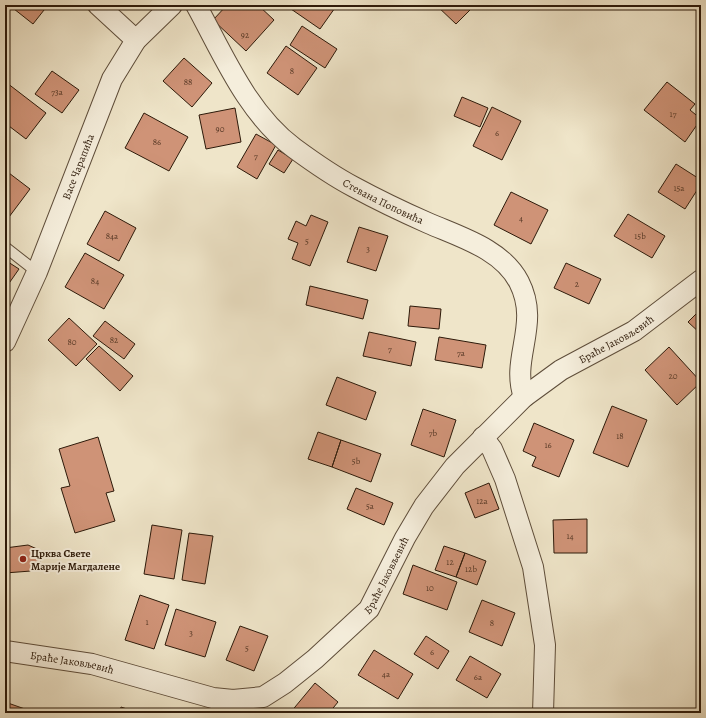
<svg xmlns="http://www.w3.org/2000/svg" width="706" height="718" viewBox="0 0 706 718" font-family="Alegreya,serif">
<style>
.building{fill:#cf9377;stroke:#2d1a0a}
.lines{fill:none;stroke-linecap:round;stroke-linejoin:round}
.service-casing{stroke:#5e4d3a;stroke-width:12}
.minor-casing{stroke:#5e4d3a;stroke-width:22}
.service{stroke:#f5eedc;stroke-width:10}
.minor{stroke:#f5eedc;stroke-width:20}
.poi-dot{fill:#8f2418;stroke:#f5eedc;stroke-width:1.5}
.labels{text-anchor:middle;dominant-baseline:central;stroke-width:4;stroke-linejoin:round;paint-order:stroke}
.number-label{font-size:9px;fill:#563825}
.street-label{font-size:11px;fill:#2d1a0a;stroke:#f5eedc}
.poi-label{font-size:11px;font-weight:bold;fill:#2d1a0a;stroke:#f5eedc;text-anchor:start}
</style>
<rect width="100%" height="100%" fill="#efe5c9"/>
<filter id="stains"><feTurbulence type="fractalNoise" baseFrequency=".005" numOctaves="4"/><feColorMatrix values="0 0 0 0 .2 0 0 0 0 .09 0 0 0 0 .02 0 0 0 .5 -.17"/></filter>
<radialGradient id="worn" r=".72"><stop offset=".6" stop-color="#630" stop-opacity="0"/><stop offset="1" stop-color="#630" stop-opacity=".3"/></radialGradient>
<!-- building -->
<path class="building" d="M9 5H48L33 24Z
M227 5H258L274 20 246 51 213 20Z
M294 5H337L320 29 291 9Z
M436 5H475L456 24Z
M302 26 337 49 325 68 290 45Z
M286 46 317 68 298 95 267 73Z
M184 58 212 83 192 107 163 81Z
M52 71 79 90 62 113 35 94Z
M667 82 695 104 690 110 701 119 685 142 644 110Z
M7 83 46 113 26 139 5 123V86Z
M462 97 488 108 480 127 454 116Z
M492 107 521 121 502 160 473 146Z
M235 108 241 142 206 149 199 115Z
M144 113 188 137 169 171 125 148Z
M256 134 276 145 257 179 237 167Z
M278 150 293 159 284 173 269 164Z
M676 164 701 180V184L685 209 658 192Z
M5 170 30 189 6 221 5 220Z
M511 192 548 210 531 244 494 225Z
M105 211 136 228 119 261 87 244Z
M628 214 665 236 652 258 614 236Z
M311 215 328 222 310 266 292 259 298 243 288 239 296 221 306 226Z
M359 227 388 236 376 271 347 262Z
M85 253 124 275 104 309 65 287Z
M5 260 19 269 5 289Z
M566 263 601 279 589 304 554 288Z
M310 286 368 300 363 319 306 305Z
M410 306 441 309 439 329 408 326Z
M701 309V334L688 322Z
M69 318 97 344 76 366 48 340Z
M105 321 135 344 124 359 93 336Z
M369 332 416 342 411 366 363 356Z
M439 337 486 345 482 368 435 360Z
M99 346 133 376 120 391 86 359Z
M669 347 701 382 677 405 645 370Z
M337 377 376 392 366 420 326 405Z
M612 406 647 420 628 467 593 453Z
M423 409 456 420 444 457 411 445Z
M534 423 574 440 559 477 532 466 536 457 523 451Z
M318 432 341 440 332 467 308 459Z
M98 437 114 491 106 493 115 521 75 533 61 488 70 486 59 449Z
M341 440 381 454 371 482 332 467Z
M489 483 499 509 475 518 465 493Z
M356 488 393 503 384 525 347 509Z
M587 519V553H554L553 520Z
M152 525 182 530 174 579 144 574Z
M189 533 213 536 205 584 182 580Z
M28 545 37 549 39 553 40 562 38 566 31 571 5 573V548Z
M444 546 465 553 456 577 435 570Z
M465 553 486 561 477 585 456 577Z
M413 565 457 582 447 610 403 594Z
M140 595 169 605 154 649 125 640Z
M482 600 515 613 502 646 469 632Z
M176 609 216 622 205 657 165 645Z
M240 626 268 636 254 671 226 660Z
M426 636 449 651 438 669 414 654Z
M374 650 413 674 398 699 358 675Z
M470 656 501 674 487 698 456 680Z
M315 683 338 702 329 713H290Z
M5 702 25 709 23 713H5Z
M121 707 139 713H119Z"/>
<g class="lines">
<!-- service casing -->
<g class="service-casing">
<path id="service" d="M5 247 37 272"/>
</g>
<!-- minor casing -->
<g class="minor-casing">
<g id="minor">
<path d="M98 5 136 40"/>
<path id="s1" d="M196 5C223 54 247 113 294 148 313 162 333 176 354 187 378 200 403 212 428 223 460 237 502 249 519 282 541 325 510 358 524 397"/>
<path id="s2" d="M5 342 37 272 112 79 136 40 172 5"/>
<path d="M483 437 492 449 505 479 533 567 545 645 543 713"/>
<path id="s3" d="M5 651 92 664 213 698 233 700 263 697 285 683 315 659 369 609 405 538 424 506 455 466 524 397 561 370 634 331 701 280"/>
</g>
</g>
<!-- service -->
<use href="#service" class="service"/>
<!-- minor -->
<use href="#minor" class="minor"/>
</g>
<!-- markers -->
<circle class="poi-dot" cx="23" cy="559" r="4"/>
<g class="labels">
<!-- number labels -->
<g class="number-label">
<text x="245" y="35">92</text>
<text x="292" y="71">8</text>
<text x="188" y="82">88</text>
<text x="57" y="92">73a</text>
<text x="673" y="114">17</text>
<text x="220" y="129">90</text>
<text x="497" y="133">6</text>
<text x="157" y="142">86</text>
<text x="256" y="156">7</text>
<text x="679" y="188">15a</text>
<text x="521" y="218">4</text>
<text x="112" y="236">84a</text>
<text x="640" y="236">15b</text>
<text x="307" y="241">5</text>
<text x="368" y="249">3</text>
<text x="95" y="281">84</text>
<text x="577" y="284">2</text>
<text x="114" y="340">82</text>
<text x="72" y="342">80</text>
<text x="390" y="349">7</text>
<text x="461" y="353">7a</text>
<text x="673" y="376">20</text>
<text x="433" y="433">7b</text>
<text x="620" y="436">18</text>
<text x="548" y="445">16</text>
<text x="356" y="461">5b</text>
<text x="482" y="501">12a</text>
<text x="370" y="506">5a</text>
<text x="570" y="536">14</text>
<text x="450" y="562">12</text>
<text x="471" y="569">12b</text>
<text x="430" y="588">10</text>
<text x="147" y="622">1</text>
<text x="492" y="623">8</text>
<text x="191" y="633">3</text>
<text x="247" y="648">5</text>
<text x="432" y="652">6</text>
<text x="386" y="674">4a</text>
<text x="478" y="677">6a</text>
</g>
<!-- street labels -->
<g class="street-label">
<text stroke="none"><textPath href="#s2" startOffset="190">Васе Чарапића</textPath></text>
<text stroke="none"><textPath href="#s1" startOffset="279">Стевана Поповића</textPath></text>
<text stroke="none"><textPath href="#s3" startOffset="776">Браће Јаковљевић</textPath></text>
<text stroke="none"><textPath href="#s3" startOffset="440">Браће Јаковљевић</textPath></text>
<text stroke="none"><textPath href="#s3" startOffset="68">Браће Јаковљевић</textPath></text>
</g>
<!-- poi labels -->
<g class="poi-label">
<text x="31" y="553">Црква Свете<tspan x="31" dy="13">Марије Магдалене</tspan></text>
</g>
</g>
<!-- margin -->
<rect width="706" height="718" fill="none" stroke="#efe5c9" stroke-width="20"/>
<rect x="6" y="6" width="694" height="706" fill="none" stroke="#2d1a0a" stroke-width="2"/>
<rect x="10" y="10" width="686" height="698" fill="none" stroke="#2d1a0a"/>
<rect width="100%" height="100%" filter="url(#stains)"/>
<rect width="100%" height="100%" fill="url(#worn)"/>
</svg>
